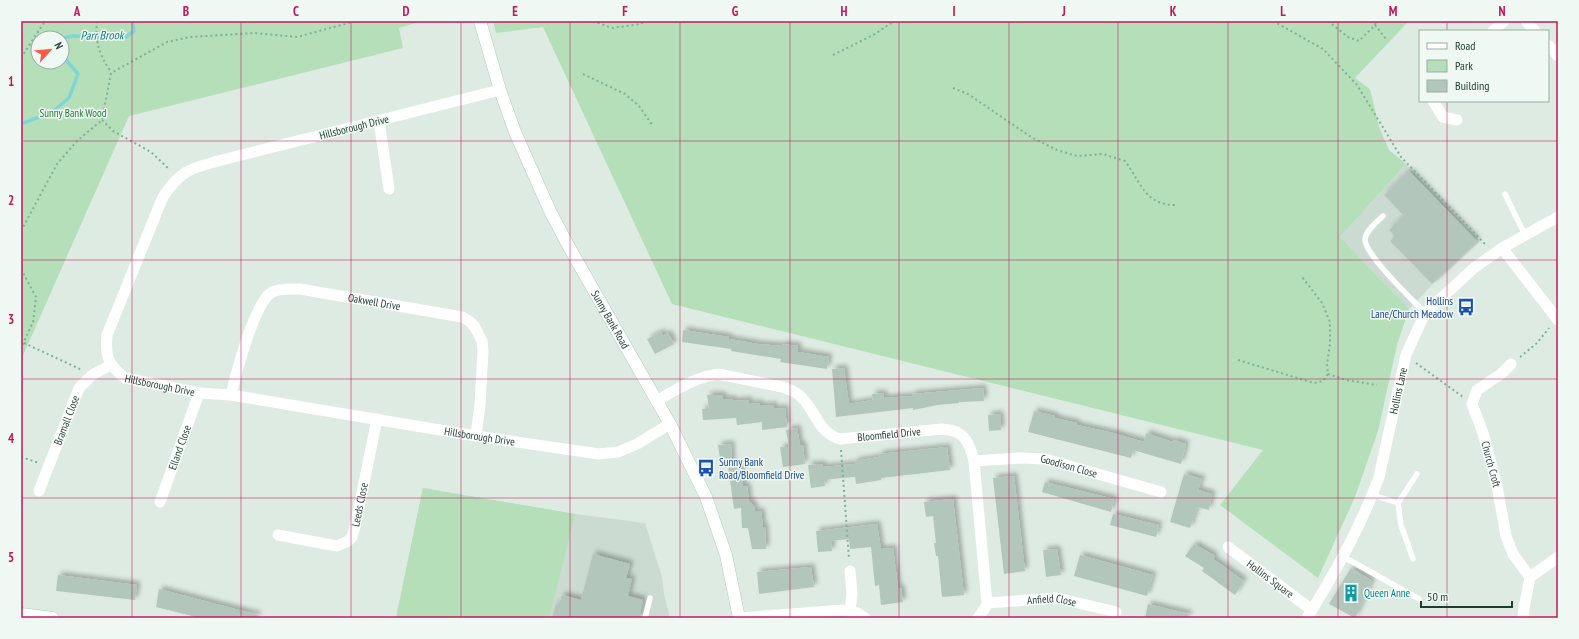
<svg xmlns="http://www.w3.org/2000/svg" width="1579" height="639" viewBox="0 0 1579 639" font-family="'PT Sans Narrow',sans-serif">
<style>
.built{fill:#ccdbd2}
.green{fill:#b4dfb9;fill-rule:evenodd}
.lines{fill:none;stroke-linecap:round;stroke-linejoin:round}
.stream{stroke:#7fd6d7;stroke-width:3.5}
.building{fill:#b3c6bc;filter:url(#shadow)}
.secondary-casing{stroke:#b0ccbe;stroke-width:13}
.path{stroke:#7bb299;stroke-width:2;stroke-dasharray:2 3;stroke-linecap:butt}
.lane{stroke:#fff;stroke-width:5.5}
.street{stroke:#fff;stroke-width:11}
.secondary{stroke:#fff;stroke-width:12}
.grid{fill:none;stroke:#c2185b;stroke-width:1;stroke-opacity:0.55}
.labels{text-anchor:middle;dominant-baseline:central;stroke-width:3;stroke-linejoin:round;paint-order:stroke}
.park-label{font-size:11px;fill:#247738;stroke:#eff8f2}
.street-label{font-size:11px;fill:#1e3d30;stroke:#eff8f2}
.transit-label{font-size:11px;fill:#164399;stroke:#eff8f2;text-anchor:end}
.culture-label{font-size:11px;fill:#0d838f;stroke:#eff8f2;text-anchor:start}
.water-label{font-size:12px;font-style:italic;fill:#127c7e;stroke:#eff8f2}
.neatline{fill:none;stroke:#c2185b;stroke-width:1.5}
.grid-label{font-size:13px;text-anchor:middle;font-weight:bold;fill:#c2185b}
</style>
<defs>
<filter id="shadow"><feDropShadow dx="3.5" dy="-3.5" stdDeviation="2" flood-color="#0004"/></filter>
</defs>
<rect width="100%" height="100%" fill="#deebe3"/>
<!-- built -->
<path class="built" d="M1406 164 1480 241 1431 286 1409 309 1340 237Z
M423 488 575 514 645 523 662 577 664 594 670 618H396Z"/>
<!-- green -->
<path class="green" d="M21 21H422L399 28 403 48 129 116 21 360ZM38 38H62V62H38Z
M493 21H1409L1355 78 1370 89 1379 127 1389 150 1406 164 1340 237 1409 309 1397 345 1378 431 1355 497 1318 578 1220 505 1263 450 672 304 543 27 496 33Z
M423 488 575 514 549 618H396Z"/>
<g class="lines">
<!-- stream -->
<path class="stream" d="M62 43 63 38 73 36 126 37 134 31 132 21
M21 124 52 112 69 98 78 74 62 55"/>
</g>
<!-- building -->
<path class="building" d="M1409 171 1477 241 1432 284 1390 241 1395 236 1389 230 1404 216 1384 195Z
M683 330 729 337V339L758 344 782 346 783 344 798 346V352L829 357 827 369 780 362 781 359 731 351V349L682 342Z
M661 332 663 336 668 333 674 344 655 354 647 339Z
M844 368 849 404 873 400 872 394 883 393 884 398 912 396V394L983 388 984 401 959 402V403L937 405 913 410V408L836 417 832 369Z
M707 395H723V399H732L733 401 749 400V404L760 403V406L774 405V409L785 408 787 427 762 430V422L737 425 736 418 703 420 702 409H709Z
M1034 411 1055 416V418L1077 423V425L1113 433 1144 442 1146 433 1173 442 1174 440 1186 444 1181 464 1133 450 1131 458 1028 432Z
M1000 414 1001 430 989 431 988 415Z
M797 428 800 445H803L805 464 783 467 780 447H789L786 430Z
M731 444 732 465 740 464 743 486H747L749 501 754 506 755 512 761 511 763 527H765L766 549H752L748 528H742L741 508 734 509 728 466H721L718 445Z
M947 447 950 470 881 478V480L856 484 855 477 841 478 824 480 825 486 811 488 808 465 822 464 823 467 854 464V461L880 457 879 454Z
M1184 474 1202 479 1198 490 1212 494 1209 510 1197 507 1190 528 1170 522Z
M1014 476 1025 571 1004 574 993 478Z
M1045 482 1114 499 1111 512 1042 492Z
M953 499 964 595 942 597 938 556H936L934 543H936L933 516 926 517 924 502Z
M1113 514 1159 525 1156 537 1110 525Z
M877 524 881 549 893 548 898 588H901L903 602 881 605 879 585 875 586 871 547 850 549 849 539 831 541 832 551 818 552 816 531Z
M1194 544 1215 556 1213 559 1244 581 1235 595 1202 571 1204 568 1185 556Z
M1057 549 1061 575 1046 577 1043 550Z
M593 554 630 564 626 578 632 579 628 596 643 600 639 618H552L556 604 559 605 562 595 581 600Z
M1080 555 1153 575 1147 596 1074 576Z
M811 567 814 587 759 594 757 572Z
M1351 568 1372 581 1355 618 1329 604Z
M58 575 137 585 135 600 56 591Z
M159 589 258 615 257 618H200L156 607Z
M1148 604 1189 614 1188 618H1145Z"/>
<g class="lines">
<!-- secondary casing -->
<g class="secondary-casing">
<g id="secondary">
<path id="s12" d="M480 21 500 90 515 132 550 211 569 247 670 424 706 497 726 555 739 618"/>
<path d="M21 614 53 618"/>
</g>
</g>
<!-- path -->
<path class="path" d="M97 21C95 43 99 54 111 72
M593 21 612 28 641 24 644 21
M1273 21 1323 49 1357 85 1401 157 1486 245
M1328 21 1348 37 1359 41 1375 25 1376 21
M1375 25 1386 39
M833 55 875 34 894 21
M21 58 45 21
M583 74 625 94 639 106 653 126
M953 88 968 94 1031 137 1057 150 1077 156 1103 154 1125 161C1141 182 1144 205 1176 205
M102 120 113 131 151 152 170 170
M21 231 57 164 77 141 102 120 111 73 167 42 190 37 255 33 297 37 356 21
M21 269 36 297 33 322 21 348
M24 343 82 370
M1520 357 1537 343 1549 328
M1238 360 1314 383 1323 381 1328 374 1327 364 1330 344V322L1322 303 1302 277
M1416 363 1463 397
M1328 374 1346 380 1377 385
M841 450 849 559
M21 457 39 463"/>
<!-- lane -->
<path class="lane" d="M1505 194 1525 235
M1383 216C1377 222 1365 231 1365 240 1366 256 1413 300 1425 313
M1373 495 1398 503
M1344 557 1419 599
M1413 559 1401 525 1398 503 1417 474
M645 618 650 598"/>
<!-- street -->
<g class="street">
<path d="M1526 21 1535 31"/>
<path d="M1493 31 1504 21"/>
<path d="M1548 45 1558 56"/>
<path id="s1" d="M500 90 222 160C192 168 179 170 162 199L107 335C105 356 108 365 125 378L199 393 231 395 476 436 599 454 618 452 637 444 670 424"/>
<path d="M1433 101 1443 117 1457 120"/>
<path d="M379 121 389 189"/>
<path d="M1502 248 1558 320"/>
<path id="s2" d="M1511 364 1501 374 1477 390 1472 404 1483 433 1497 486 1506 536 1513 554 1530 577"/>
<path id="s3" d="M231 395C236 374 254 303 272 292 280 288 290 289 300 289L462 317 469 321 475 327 482 341 483 351 480 404 476 436"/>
<path id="s4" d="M656 401C676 390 695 377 718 374L782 387C789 389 794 391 799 395 816 409 817 433 840 439L942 429C964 430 969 441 974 461L987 603 985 608 978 618"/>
<path id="s5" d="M974 461 1020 458 1045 459 1161 492"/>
<path id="s6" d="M39 491 79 388 92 375 111 365"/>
<path id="s7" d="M160 502 199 393"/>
<path id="s8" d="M278 535 337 546 348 541 352 537 355 527 377 419"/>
<path id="s9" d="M1228 547 1312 610"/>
<path d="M850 571 852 594 850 611"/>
<path id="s10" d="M987 603 1057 598 1116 612"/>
<path d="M740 618 842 610 857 613 865 618"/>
<path id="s11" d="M1307 618C1335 573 1361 527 1379 477L1406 355 1425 313 1474 268 1502 248 1558 217"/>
<path d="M1523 618 1524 608 1530 577 1558 557"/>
</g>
<!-- secondary -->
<use href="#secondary" class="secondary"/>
</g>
<!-- grid -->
<path class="grid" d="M132 21V618M241 21V618M351 21V618M461 21V618M570 21V618M680 21V618M790 21V618M899 21V618M1009 21V618M1118 21V618M1228 21V618M1338 21V618M1447 21V31M1447 101V618M21 141H1558M21 260H1558M21 379H1558M21 498H1558"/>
<!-- icons -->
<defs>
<g id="bus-bare" transform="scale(1.38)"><path d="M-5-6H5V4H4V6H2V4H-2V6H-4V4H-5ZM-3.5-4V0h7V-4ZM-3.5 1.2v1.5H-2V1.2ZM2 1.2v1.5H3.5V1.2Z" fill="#1a4fb4" stroke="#eff8f2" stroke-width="2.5" paint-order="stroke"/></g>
<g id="building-bare" transform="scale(1.38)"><path d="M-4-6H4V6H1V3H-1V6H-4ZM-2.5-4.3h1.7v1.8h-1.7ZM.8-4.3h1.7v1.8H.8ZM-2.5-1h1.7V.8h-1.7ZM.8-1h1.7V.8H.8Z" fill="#0f9aa8" stroke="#eff8f2" stroke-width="2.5" paint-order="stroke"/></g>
</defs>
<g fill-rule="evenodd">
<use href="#bus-bare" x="1466" y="307"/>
<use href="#bus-bare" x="706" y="468"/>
<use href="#building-bare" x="1351" y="593"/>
</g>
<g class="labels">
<!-- park labels -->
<g class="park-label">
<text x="73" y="113">Sunny Bank Wood</text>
</g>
<!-- street labels -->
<g class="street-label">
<text transform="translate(354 127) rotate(-14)">Hillsborough Drive</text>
<text stroke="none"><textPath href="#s3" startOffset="216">Oakwell Drive</textPath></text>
<text stroke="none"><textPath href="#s12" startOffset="327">Sunny Bank Road</textPath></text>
<text stroke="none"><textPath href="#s1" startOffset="593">Hillsborough Drive</textPath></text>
<text stroke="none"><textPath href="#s11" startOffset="247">Hollins Lane</textPath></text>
<text stroke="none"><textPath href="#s6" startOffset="76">Bramall Close</textPath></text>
<text stroke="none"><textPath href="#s4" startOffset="263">Bloomfield Drive</textPath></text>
<text stroke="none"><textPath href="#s1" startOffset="917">Hillsborough Drive</textPath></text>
<text stroke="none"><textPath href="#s7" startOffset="58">Elland Close</textPath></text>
<text stroke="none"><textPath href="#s2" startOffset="121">Church Croft</textPath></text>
<text stroke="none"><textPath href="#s5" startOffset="96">Goodison Close</textPath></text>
<text stroke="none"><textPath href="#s8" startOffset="111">Leeds Close</textPath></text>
<text stroke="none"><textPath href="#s9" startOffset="53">Hollins Square</textPath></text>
<text stroke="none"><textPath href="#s10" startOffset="65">Anfield Close</textPath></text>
</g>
<!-- transit labels -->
<g class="transit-label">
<text x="1453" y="301">Hollins<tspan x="1453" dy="13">Lane/Church Meadow</tspan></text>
<text x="719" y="462" text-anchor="start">Sunny Bank<tspan x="719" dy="13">Road/Bloomfield Drive</tspan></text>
</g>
<!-- culture labels -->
<g class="culture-label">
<text x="1364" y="593">Queen Anne</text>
</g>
<!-- water labels -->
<g class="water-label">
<text transform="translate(102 35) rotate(-1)">Parr Brook</text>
</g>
</g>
<!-- border -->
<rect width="1579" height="639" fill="none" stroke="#eff8f2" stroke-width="44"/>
<!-- legend -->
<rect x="1419" y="30" width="130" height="72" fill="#eff8f2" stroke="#9bada4"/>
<rect x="1427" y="43" width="20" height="6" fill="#ffffff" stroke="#9bada4"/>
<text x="1455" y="50" font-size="12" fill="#1e3d30">Road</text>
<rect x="1427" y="60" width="20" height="12" fill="#b4dfb9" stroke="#9bada4"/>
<text x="1455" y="70" font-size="12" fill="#1e3d30">Park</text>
<rect x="1427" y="80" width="20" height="12" fill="#b3c6bc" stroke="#9bada4"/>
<text x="1455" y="90" font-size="12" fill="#1e3d30">Building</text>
<!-- north arrow -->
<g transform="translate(50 50) rotate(63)"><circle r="19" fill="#eff8f2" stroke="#9bada4"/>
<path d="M0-3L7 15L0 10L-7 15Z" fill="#ff5a48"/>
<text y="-6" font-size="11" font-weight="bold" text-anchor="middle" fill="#1e3d30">N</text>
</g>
<!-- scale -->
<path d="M1421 601v6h91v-6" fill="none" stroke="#1e3d30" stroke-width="2"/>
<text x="1427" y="601" font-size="12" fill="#1e3d30" stroke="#eff8f2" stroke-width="3" paint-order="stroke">50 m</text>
<rect x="22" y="22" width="1535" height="595" class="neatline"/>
<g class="grid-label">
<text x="77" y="16">A</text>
<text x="186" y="16">B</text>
<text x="296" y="16">C</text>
<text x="406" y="16">D</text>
<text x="515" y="16">E</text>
<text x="625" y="16">F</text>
<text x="735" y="16">G</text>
<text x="844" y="16">H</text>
<text x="954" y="16">I</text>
<text x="1064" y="16">J</text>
<text x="1173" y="16">K</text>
<text x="1283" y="16">L</text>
<text x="1393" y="16">M</text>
<text x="1502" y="16">N</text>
<text x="11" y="86">1</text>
<text x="11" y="205">2</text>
<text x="11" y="324">3</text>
<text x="11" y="443">4</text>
<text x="11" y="562">5</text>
</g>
</svg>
